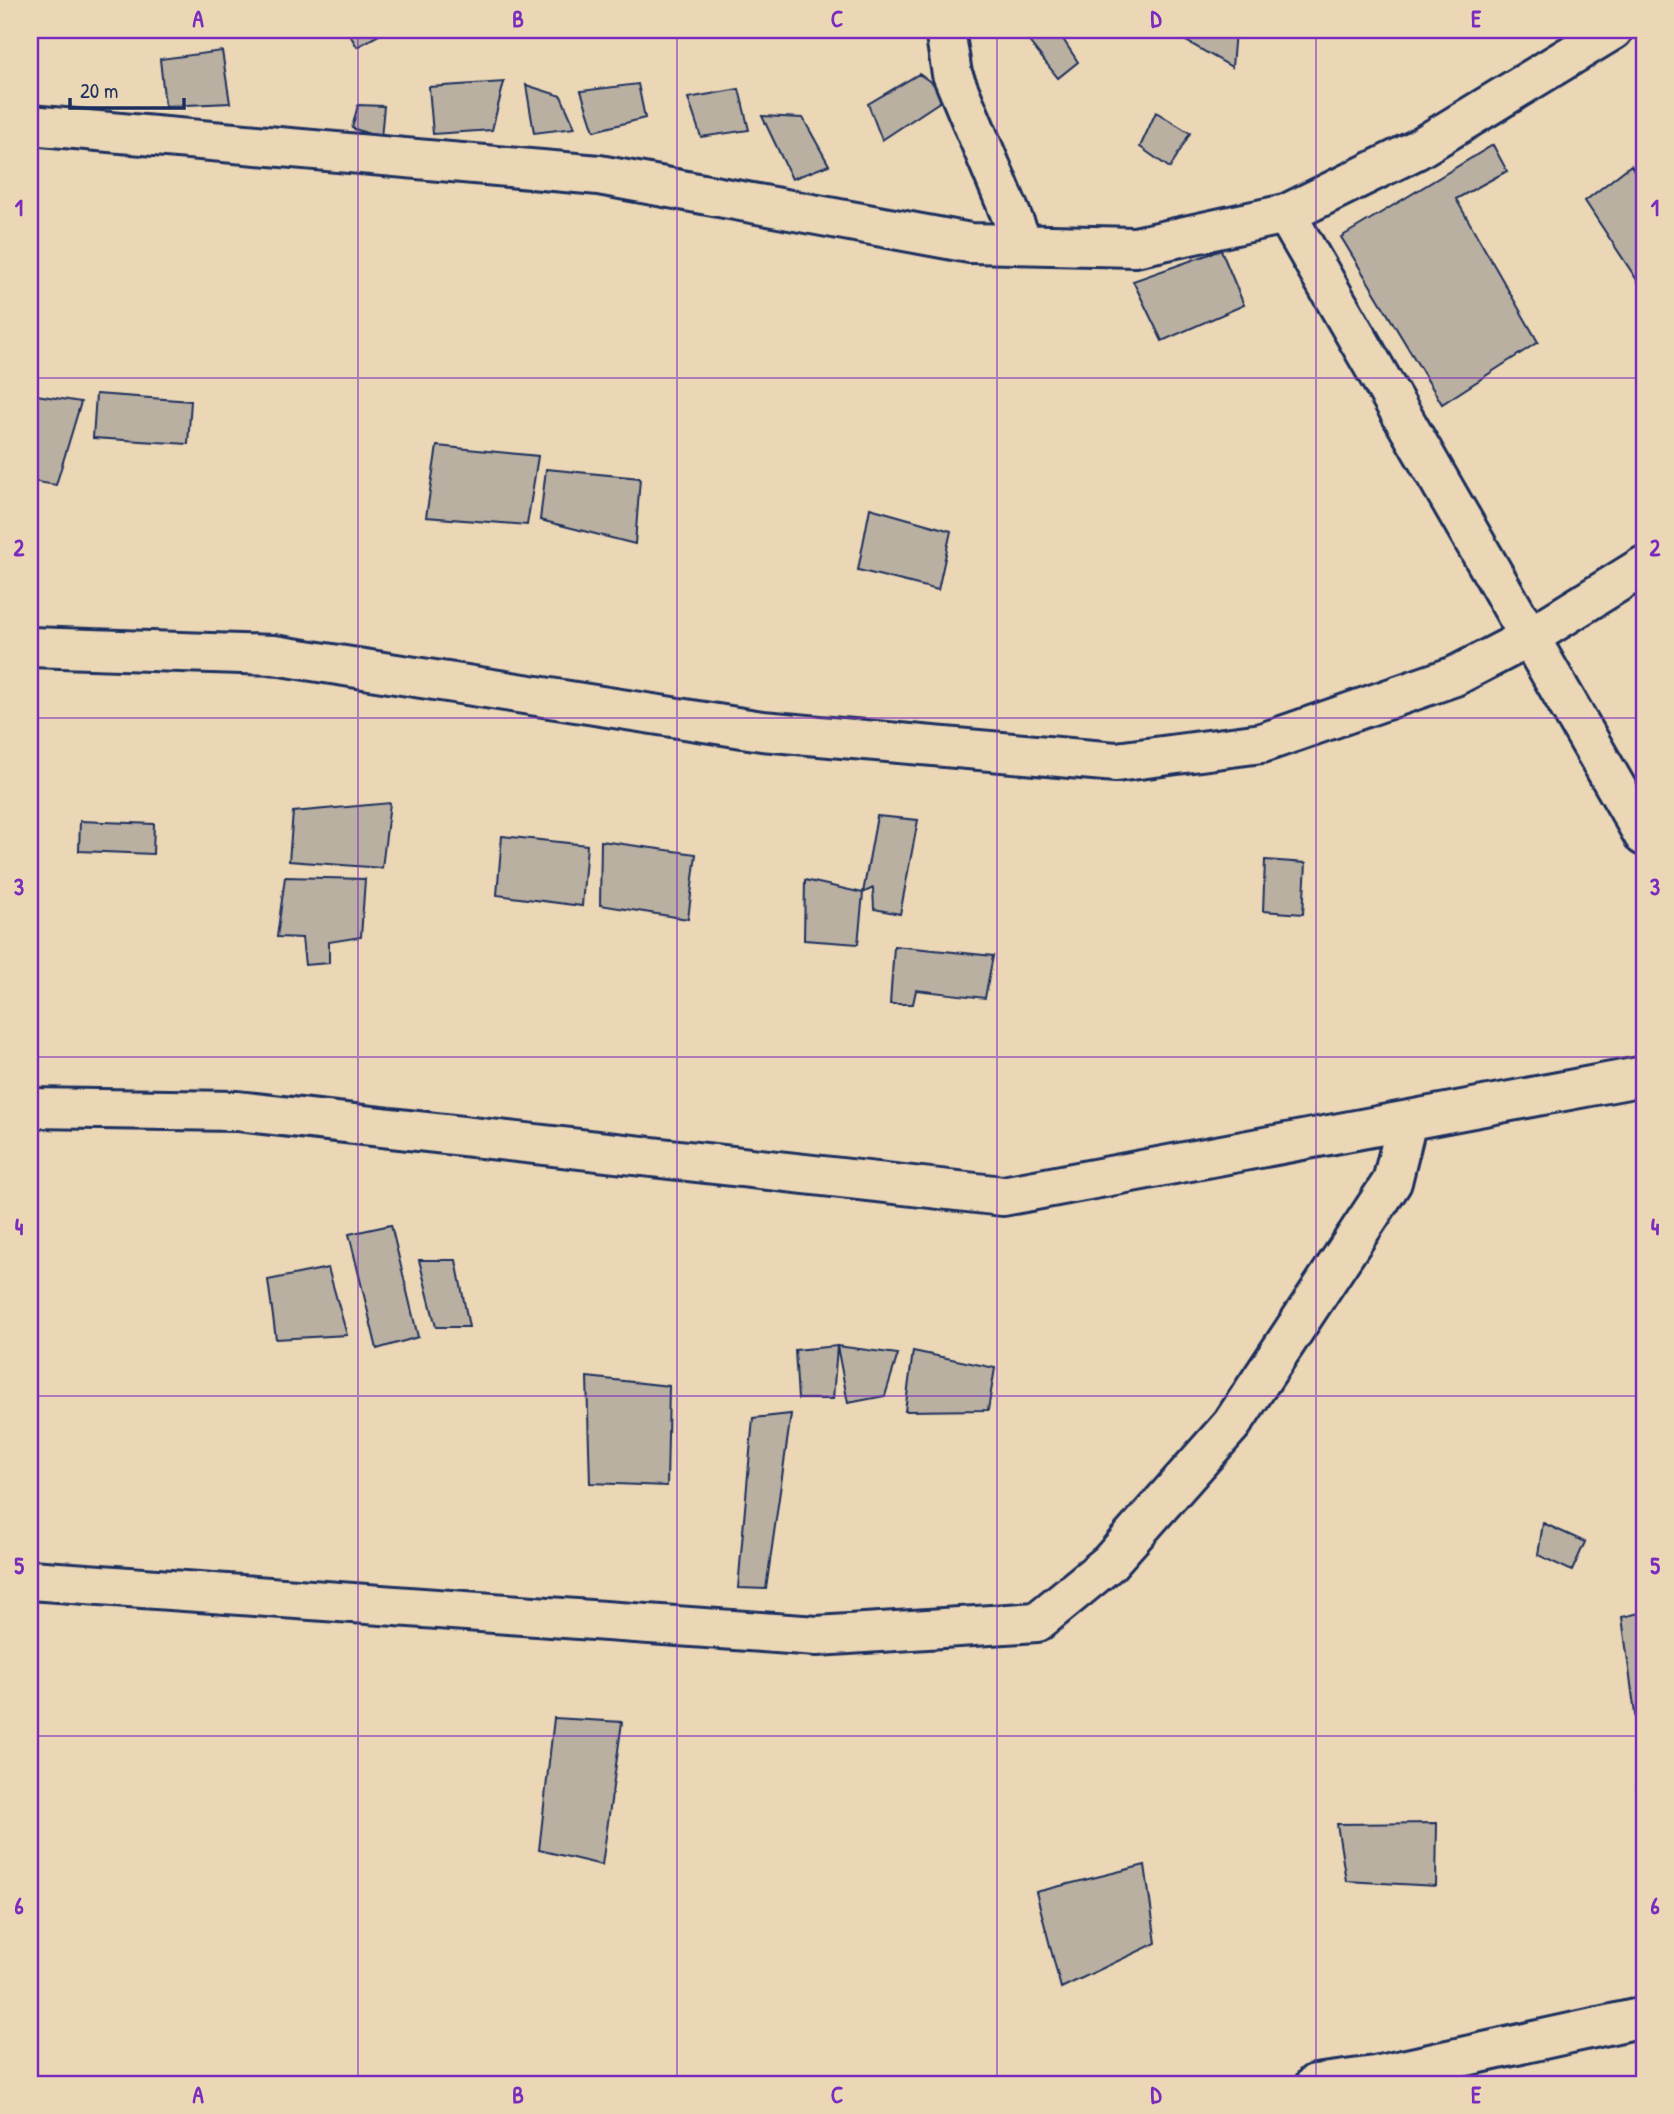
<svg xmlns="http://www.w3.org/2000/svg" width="1674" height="2114" viewBox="0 0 1674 2114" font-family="'Patrick Hand',sans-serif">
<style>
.building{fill:#bab0a1;stroke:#1b2f5e;stroke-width:2}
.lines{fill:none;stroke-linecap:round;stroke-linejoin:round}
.minor-casing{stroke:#1b2f5e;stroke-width:44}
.minor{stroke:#ebd7b5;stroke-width:38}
.grid{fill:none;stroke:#7b2cbf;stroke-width:2;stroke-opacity:0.55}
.neatline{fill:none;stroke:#7b2cbf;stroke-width:2.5}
.grid-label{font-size:23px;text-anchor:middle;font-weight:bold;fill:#7b2cbf}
</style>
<rect width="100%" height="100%" fill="#ebd7b5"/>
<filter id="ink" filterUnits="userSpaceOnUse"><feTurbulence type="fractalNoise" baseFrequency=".0143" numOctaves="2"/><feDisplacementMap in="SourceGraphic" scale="14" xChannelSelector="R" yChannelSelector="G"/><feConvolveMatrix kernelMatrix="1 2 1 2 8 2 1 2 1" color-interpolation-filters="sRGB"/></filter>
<g filter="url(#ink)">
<!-- building -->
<path class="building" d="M347 30H388L357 47Z
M1020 30H1057L1078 62 1058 78Z
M1185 30 1235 31 1232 67 1181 38Z
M222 51 230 103 165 106 160 59Z
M919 74 950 95 882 140 868 104Z
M504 82 492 130 433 134 429 87Z
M638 84 645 118 594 131 581 91Z
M526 85 561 96 575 128 534 133Z
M739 89 749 130 701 137 688 98Z
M358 105 384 106 381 138 352 128Z
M1156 112 1190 133 1170 168 1140 147Z
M762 116 803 118 829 165 792 179Z
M1493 145 1507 171 1456 199 1538 342 1442 404 1341 237Z
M1631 165 1644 187V284L1641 286 1585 201Z
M1221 250 1244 305 1162 341 1133 281Z
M30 394 81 402 56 485 30 481Z
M96 394 191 401 188 444 93 438Z
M437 446 538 456 527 525 426 517Z
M546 469 640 478 635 544 540 520Z
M870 508 951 531 938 590 858 570Z
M390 803 382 868 289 861 293 812Z
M877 816 918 820 900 914 874 909 873 888 863 893Z
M80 821 154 824 153 854 79 851Z
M502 836 587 845 582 906 497 895Z
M601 841 696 854 688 919 600 905Z
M1265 860 1306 863 1303 914 1263 911Z
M285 877 365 879 361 937 329 942V963L305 965 302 938 277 937Z
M805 880 863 893 858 944 804 940Z
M894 946 993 956 985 998 916 990 913 1004H890Z
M391 1225 418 1337 377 1349 349 1234Z
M419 1260H456L469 1327H436Z
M328 1268 347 1335 276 1339 268 1280Z
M837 1346 833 1399H798L795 1350Z
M837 1346 898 1354 885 1396 848 1403Z
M913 1351 995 1368 988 1410 905 1411Z
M587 1377 669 1386 667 1486 590 1483Z
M791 1414 766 1589 738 1588 753 1418Z
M1543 1523 1585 1542 1572 1571 1538 1555Z
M1644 1612V1743L1639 1744 1622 1617Z
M554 1718 622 1722 602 1865 539 1850Z
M1644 1763V1883L1635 1764Z
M1437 1823 1436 1886 1346 1881 1337 1824Z
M1145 1865 1156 1943 1061 1988 1036 1892Z"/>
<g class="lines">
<!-- minor casing -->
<g class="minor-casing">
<path id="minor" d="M945 30 952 74 1023 244
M30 125 599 175 970 243 1135 247 1286 214 1416 150 1613 30
M1286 214 1644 836
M30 647 274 655 762 731 1116 762 1262 743 1455 676 1530 637 1644 566
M30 1108 237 1111 1003 1196 1644 1076
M30 1580 817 1636 1037 1622 1109 1563 1232 1424 1392 1182 1407 1121
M1315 2084 1375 2076 1644 2017"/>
</g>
<!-- minor -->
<use href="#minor" class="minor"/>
</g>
</g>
<!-- grid -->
<path class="grid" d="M358 30V2084M677 30V2084M997 30V2084M1316 30V2084M30 378H1644M30 718H1644M30 1057H1644M30 1396H1644M30 1736H1644"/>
<!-- margin -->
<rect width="1674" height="2114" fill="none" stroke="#ebd7b5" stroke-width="77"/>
<!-- scale -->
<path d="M70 98v10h114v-10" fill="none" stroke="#1b2f5e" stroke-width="3.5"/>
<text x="80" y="98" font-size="21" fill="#1b2f5e" stroke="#ebd7b5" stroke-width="5" paint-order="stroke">20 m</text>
<rect x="38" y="38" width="1598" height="2038" class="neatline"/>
<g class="grid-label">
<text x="198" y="27">A</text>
<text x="518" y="27">B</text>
<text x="837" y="27">C</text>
<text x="1156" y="27">D</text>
<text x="1476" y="27">E</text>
<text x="19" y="216">1</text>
<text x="1655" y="216">1</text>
<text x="19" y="556">2</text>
<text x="1655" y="556">2</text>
<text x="19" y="895">3</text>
<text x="1655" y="895">3</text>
<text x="19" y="1235">4</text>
<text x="1655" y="1235">4</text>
<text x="19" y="1574">5</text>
<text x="1655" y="1574">5</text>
<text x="19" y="1914">6</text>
<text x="1655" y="1914">6</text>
<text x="198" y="2103">A</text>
<text x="518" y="2103">B</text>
<text x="837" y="2103">C</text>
<text x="1156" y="2103">D</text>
<text x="1476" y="2103">E</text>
</g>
</svg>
